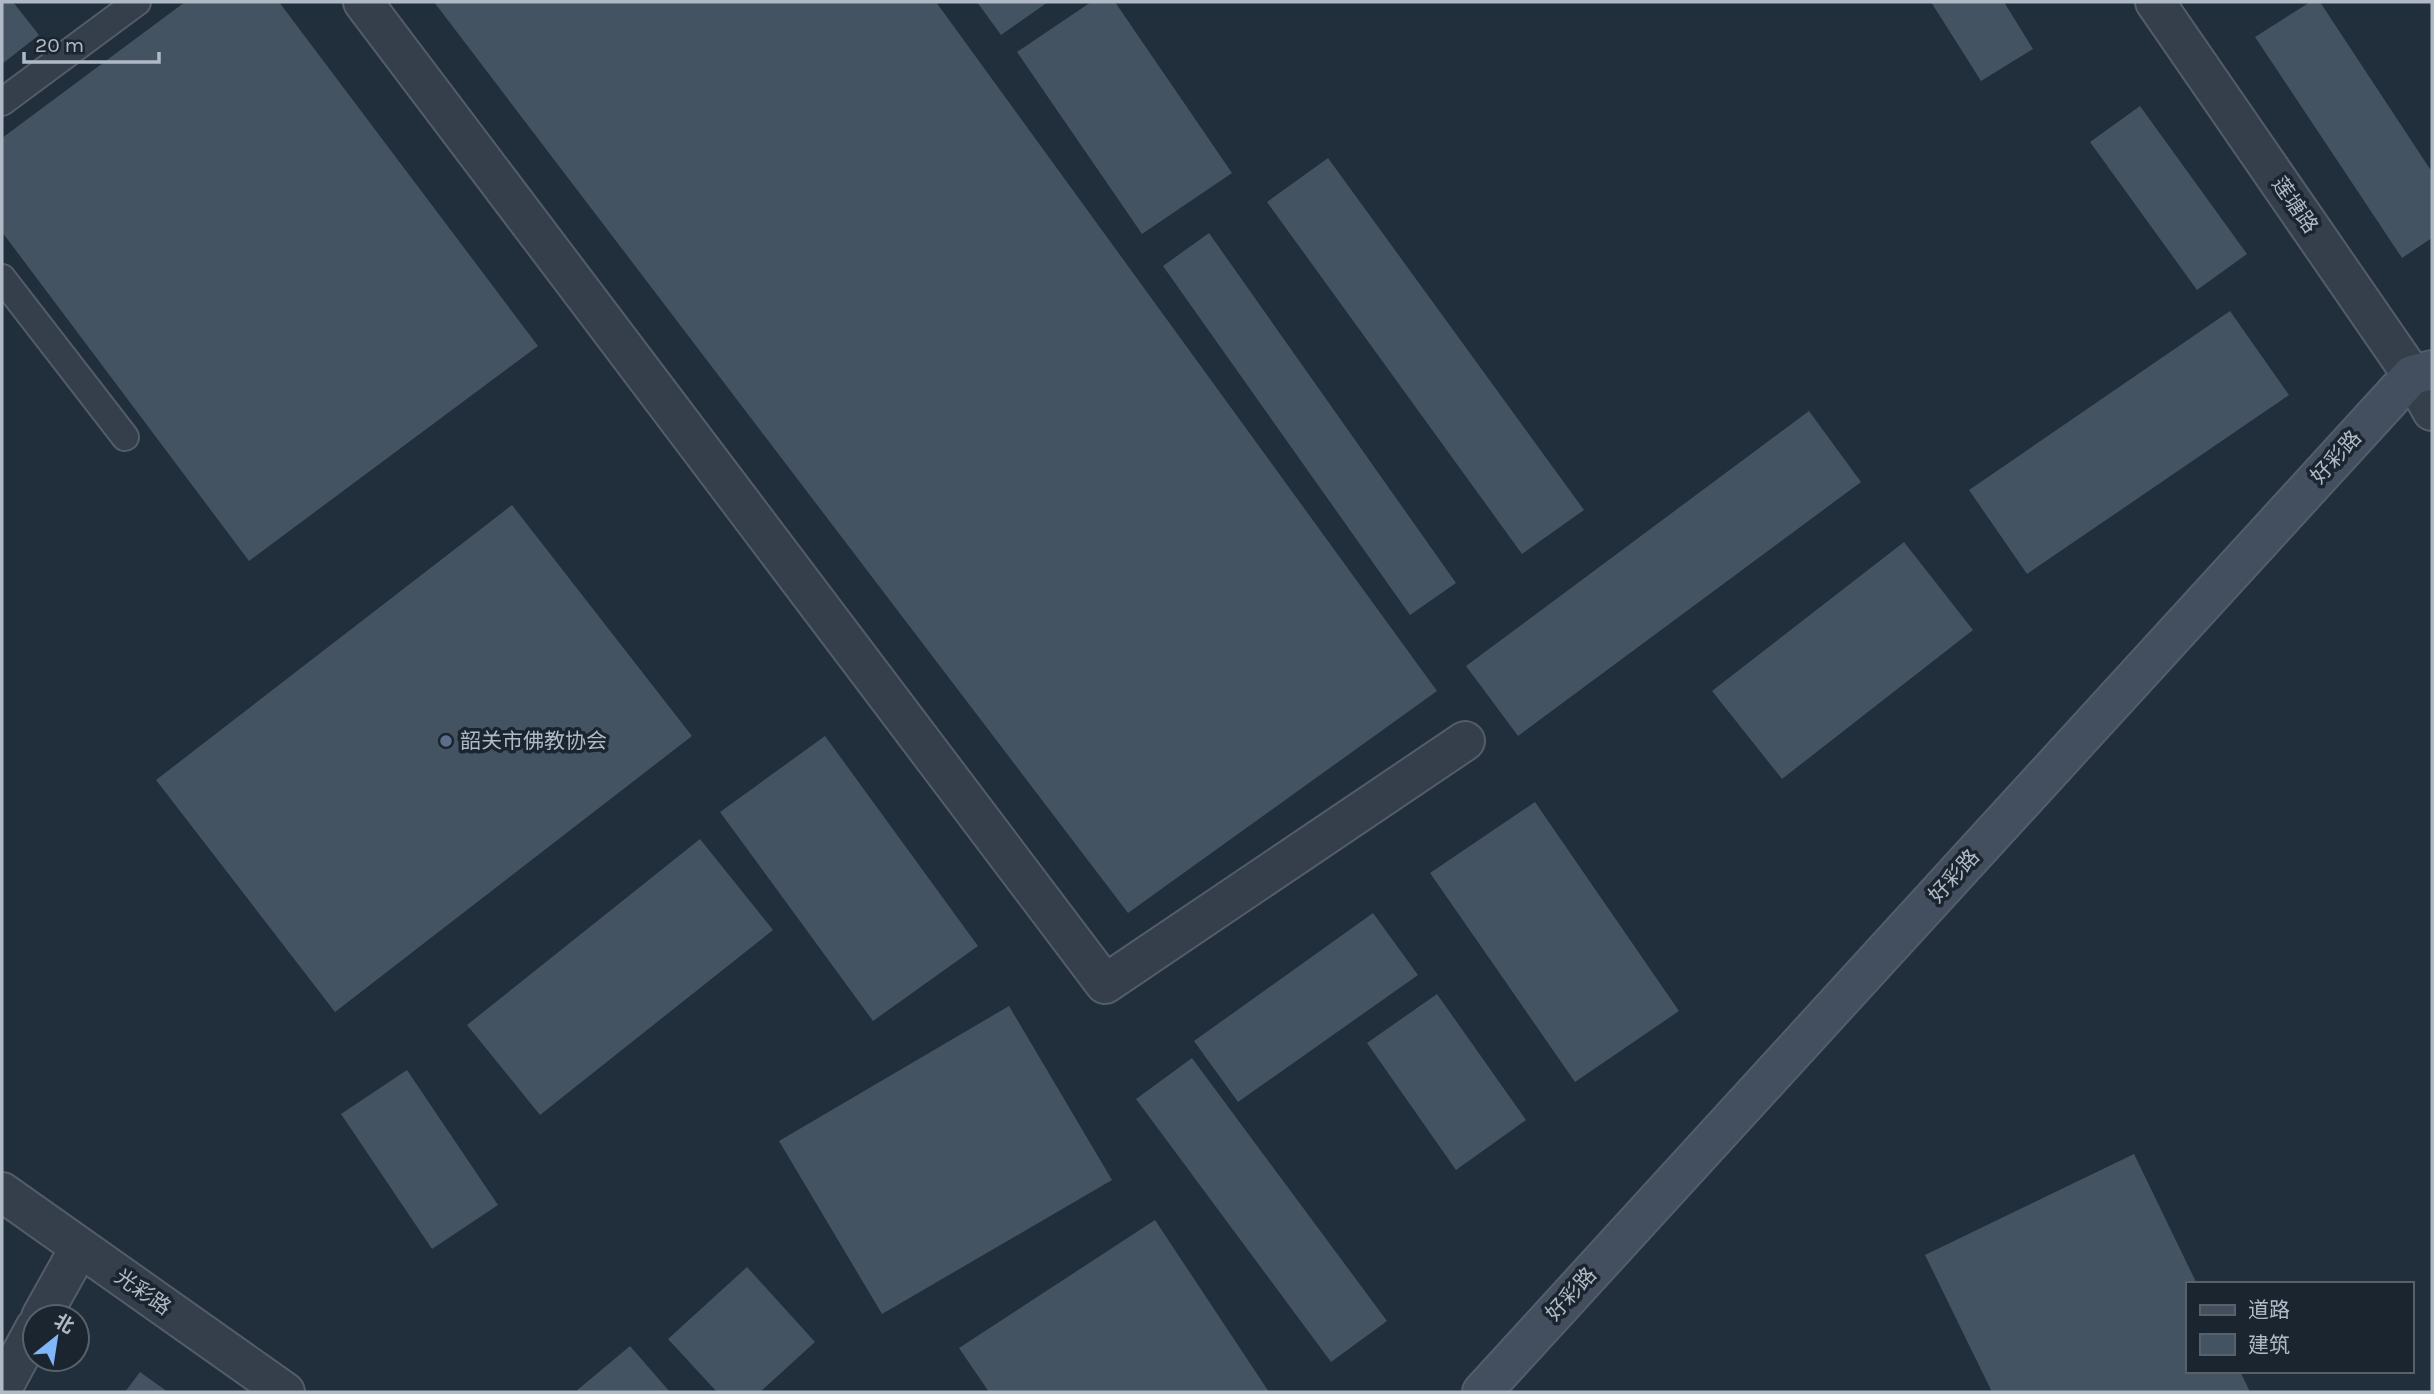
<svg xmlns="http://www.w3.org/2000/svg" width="2434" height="1394" viewBox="0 0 2434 1394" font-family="Karla,'Noto Sans SC',sans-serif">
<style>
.building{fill:#445362}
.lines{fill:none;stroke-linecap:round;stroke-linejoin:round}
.lane-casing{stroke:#535d69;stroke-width:30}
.street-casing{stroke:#535d69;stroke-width:42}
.secondary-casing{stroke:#535d69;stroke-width:42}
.lane{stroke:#353f4b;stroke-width:26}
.street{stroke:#353f4b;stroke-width:38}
.secondary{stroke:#434f5f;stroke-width:38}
.service-dot{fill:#5c6f8a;stroke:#1b2530;stroke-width:2.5}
.labels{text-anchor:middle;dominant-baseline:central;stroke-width:7;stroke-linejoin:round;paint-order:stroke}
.street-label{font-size:21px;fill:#b0bac7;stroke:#1b2530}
.poi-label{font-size:21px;fill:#b0bac7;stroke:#1b2530;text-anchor:start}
</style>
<rect width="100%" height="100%" fill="#212e3b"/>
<!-- building -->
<path class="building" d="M2 2H13L39 35 2 64Z
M185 2H279L538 346 249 561 2 232V138Z
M434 2H936L1437 691 1128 913Z
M977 2H1048L1001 35Z
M1091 2H1115L1232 173 1142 234 1017 52Z
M1931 2H2004L2033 49 1981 81Z
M2310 2H2320L2432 172V238L2402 258 2255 37Z
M2140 106 2247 254 2197 290 2090 142Z
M1328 158 1584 510 1522 554 1267 202Z
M1209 233 1456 583 1410 615 1163 266Z
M2230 311 2289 395 2027 574 1969 490Z
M1809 411 1861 482 1518 736 1466 666Z
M512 505 692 736 335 1012 156 780Z
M1904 542 1973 630 1782 779 1712 691Z
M825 736 978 946 873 1021 720 812Z
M1535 802 1679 1011 1575 1082 1430 873Z
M700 839 773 930 540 1115 467 1025Z
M1373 913 1418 975 1238 1102 1194 1041Z
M1437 994 1526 1120 1456 1170 1367 1043Z
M1009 1006 1112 1180 882 1314 779 1141Z
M1192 1058 1387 1321 1331 1362 1136 1099Z
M407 1070 498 1205 432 1249 341 1114Z
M2134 1154 2197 1284H2187V1371H2240L2250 1392H1992L1925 1255Z
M1155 1220 1269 1392H989L959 1348Z
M747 1267 815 1342 760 1392H717L668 1339Z
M630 1346 670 1392H575Z
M140 1372 168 1392H125Z"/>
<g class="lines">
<!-- lane casing -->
<g class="lane-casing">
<path id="lane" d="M2 102 137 2
M2 278 125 437"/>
</g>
<!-- street casing -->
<g class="street-casing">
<path id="street" d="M363 2 1105 984 1465 741
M2155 2 2412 375 2432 411
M2 1192 285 1392
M41 1317 80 1247
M2 1389 35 1328"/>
</g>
<!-- secondary casing -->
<g class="secondary-casing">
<path id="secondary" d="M1482 1392 2412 375 2432 370"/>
</g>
<!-- lane -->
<use href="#lane" class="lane"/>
<!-- street -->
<use href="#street" class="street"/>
<!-- secondary -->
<use href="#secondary" class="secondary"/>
</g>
<!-- markers -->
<circle class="service-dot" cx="446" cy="741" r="7"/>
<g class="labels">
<!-- street labels -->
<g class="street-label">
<text transform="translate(2295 205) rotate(55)">莲塘路</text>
<text transform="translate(2336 457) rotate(-48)">好彩路</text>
<text transform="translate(1954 876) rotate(-48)">好彩路</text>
<text transform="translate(143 1292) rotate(35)">光彩路</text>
<text transform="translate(1571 1294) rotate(-48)">好彩路</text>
</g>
<!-- poi labels -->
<g class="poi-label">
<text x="460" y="741">韶关市佛教协会</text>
</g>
</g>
<!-- border -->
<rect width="2434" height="1394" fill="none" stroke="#b0bac7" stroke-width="7"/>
<!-- legend -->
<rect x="2186" y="1282" width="228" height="91" fill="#1b2530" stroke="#57616c" stroke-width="2"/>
<rect x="2200" y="1305" width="35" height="10" fill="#434f5f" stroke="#57616c" stroke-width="2"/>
<text x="2248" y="1317" font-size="21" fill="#b0bac7">道路</text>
<rect x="2200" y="1334" width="35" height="21" fill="#445362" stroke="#57616c" stroke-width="2"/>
<text x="2248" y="1352" font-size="21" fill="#b0bac7">建筑</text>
<!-- north arrow -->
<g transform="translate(56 1338) rotate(30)"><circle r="33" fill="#1b2530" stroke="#57616c" stroke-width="2"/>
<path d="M0-5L12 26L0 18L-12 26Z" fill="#82b6fa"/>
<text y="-10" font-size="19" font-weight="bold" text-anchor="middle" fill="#b0bac7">北</text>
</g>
<!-- scale -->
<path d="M24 52v10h135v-10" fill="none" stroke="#b0bac7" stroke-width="3.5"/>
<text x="35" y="52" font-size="21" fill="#b0bac7" stroke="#1b2530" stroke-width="5" paint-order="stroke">20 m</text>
</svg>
